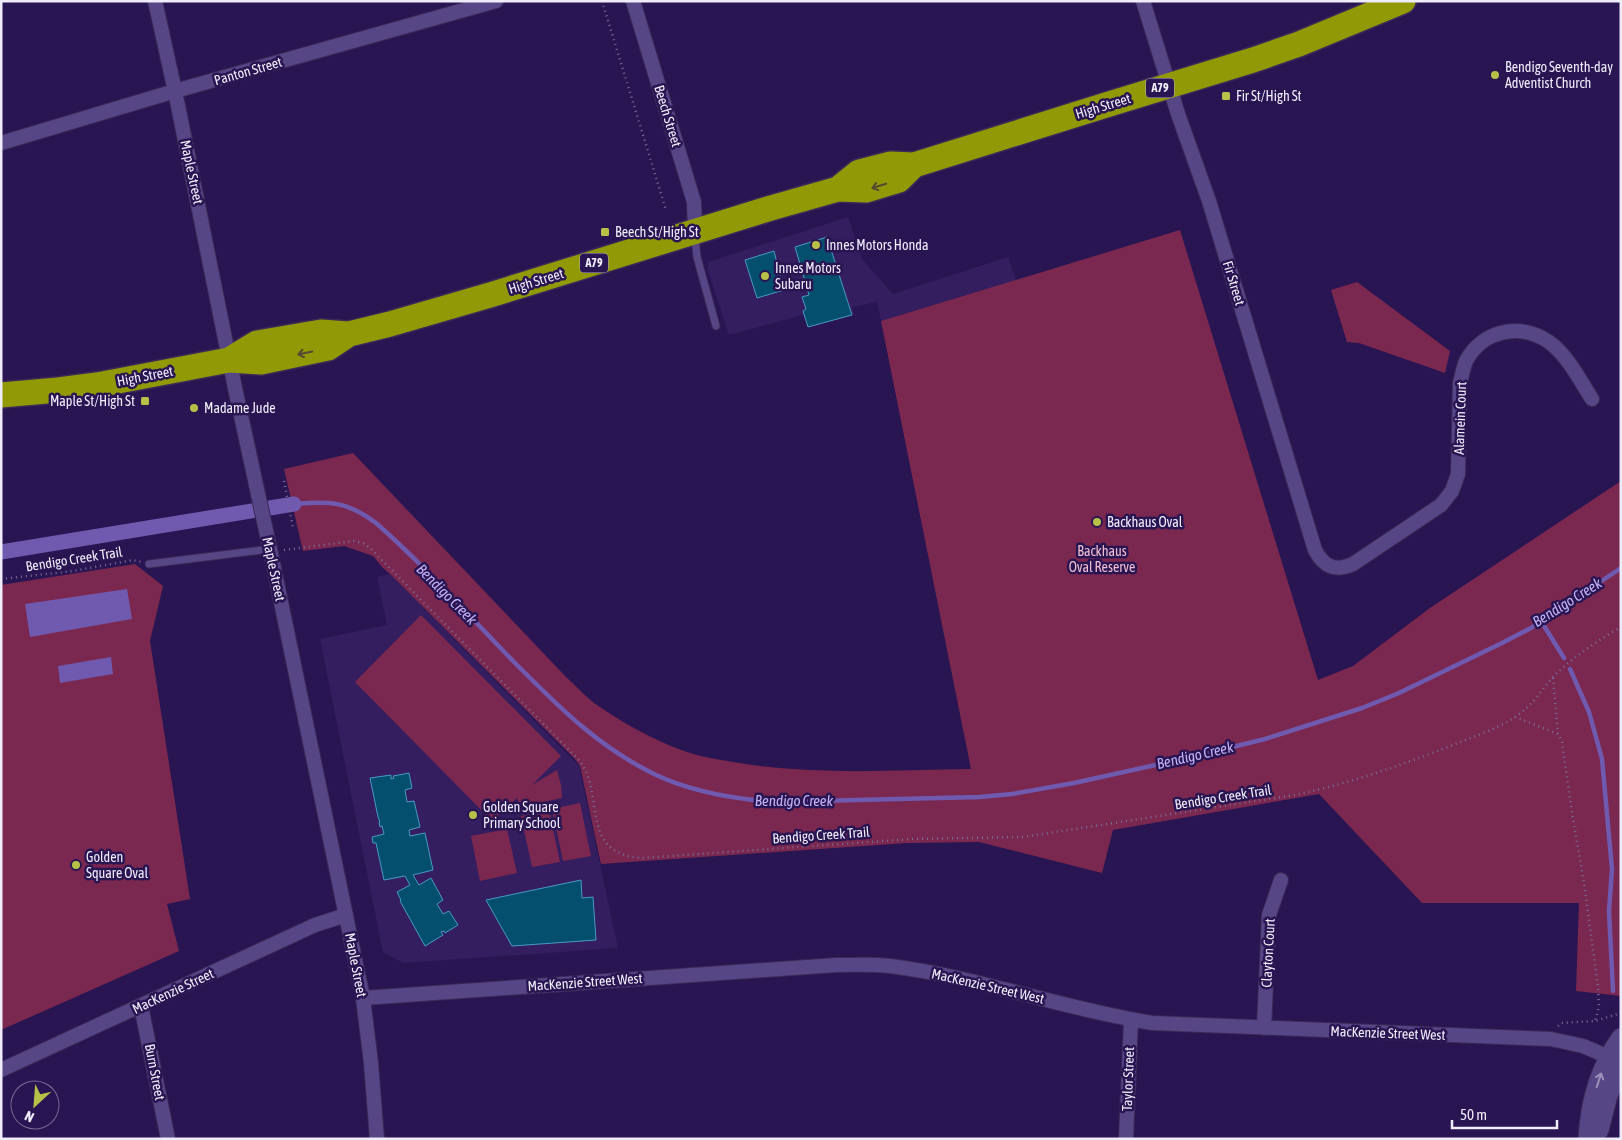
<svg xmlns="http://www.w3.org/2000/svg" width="1622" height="1140" viewBox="0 0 1622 1140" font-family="'Asap Condensed',sans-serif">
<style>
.built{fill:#341e5f}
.green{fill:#7b2850}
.water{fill:#705aaf}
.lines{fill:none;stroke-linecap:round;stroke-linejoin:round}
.stream{stroke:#705aaf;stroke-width:4.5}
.canal{stroke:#705aaf;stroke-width:15}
.building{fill:#054f6e;stroke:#479ac5}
.lane-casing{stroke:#3b2a58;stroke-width:9}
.street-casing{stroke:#3b2a58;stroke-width:16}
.secondary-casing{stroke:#3b2a58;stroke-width:21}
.highway-casing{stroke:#3b2a58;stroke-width:28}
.path{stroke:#7a6d97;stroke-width:2.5;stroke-dasharray:1 4;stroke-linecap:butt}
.lane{stroke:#574686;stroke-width:7}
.street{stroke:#574686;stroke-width:14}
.secondary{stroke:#574686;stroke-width:19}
.highway{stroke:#919906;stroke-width:25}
.oneway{stroke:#534a33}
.oneway2{stroke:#9b91bb}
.poi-dot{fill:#b7c148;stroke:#291551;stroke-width:2}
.labels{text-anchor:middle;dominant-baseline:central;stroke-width:5;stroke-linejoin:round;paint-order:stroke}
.shield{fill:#291551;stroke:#b4acc8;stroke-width:1}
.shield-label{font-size:12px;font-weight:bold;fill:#efecfb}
.poi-label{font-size:14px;fill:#efecfb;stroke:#291551;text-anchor:start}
.street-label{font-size:14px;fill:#efecfb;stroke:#291551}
.park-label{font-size:14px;fill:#f2bed2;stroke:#291551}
.water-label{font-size:15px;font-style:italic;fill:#c2b3f8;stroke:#291551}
</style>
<rect width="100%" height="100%" fill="#291551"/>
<!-- built -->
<path class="built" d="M848 217 862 259 893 294 1008 257 1016 280 881 321 877 302 852 307 854 314 808 327 803 315 729 335 708 271V262Z
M390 574 579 766 618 948 404 963 383 952 320 639 387 625 377 577Z"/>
<!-- green -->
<path class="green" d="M1180 230 1318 680 1353 666 1430 608 1621 481V996L1576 991 1579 903H1422L1319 794 1113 830 1102 873 979 842 907 843 601 864 580 766 575 759 390 574 383 568 373 556 344 546 303 551 284 469 353 453 566 677C575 685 584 695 594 703 620 721 651 739 681 750 697 756 715 759 733 762 811 776 892 770 971 769L881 321Z
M1357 282 1450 351 1445 373 1359 343 1347 342 1331 290Z
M135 564 163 586 150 641 190 899 167 904 179 951 1 1030V585Z
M421 615 561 756 532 785 557 770 561 785 562 798 520 807 517 798 492 821 355 682Z
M580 803 591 856 563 861 552 809Z
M549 810 560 862 532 867 521 816Z
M507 829 517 873 480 881 471 836Z"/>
<!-- water -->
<path class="water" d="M127 589 132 619 30 637 25 604Z
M111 657 113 674 60 683 58 666Z"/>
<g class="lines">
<!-- stream -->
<path class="stream" d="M294 504C329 501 347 501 376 523 425 566 469 616 515 663 559 707 597 746 654 774 691 792 734 799 775 802L980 797 1012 794 1074 783 1196 756 1265 739 1362 708 1399 693 1502 643 1531 628 1621 568
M1541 621 1564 658
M1570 669 1589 712 1602 759 1612 869 1609 911 1613 991"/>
<!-- canal -->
<path class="canal" d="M1 552 294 504"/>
</g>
<!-- building -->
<path class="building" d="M827 237 852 315 808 327 803 311 806 309 802 297 809 295 795 247Z
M774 251 784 290 757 298 745 260Z
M409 773 412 788 405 790 407 802 414 801 420 827 409 830 410 836 425 833 433 870 413 875 419 885 431 878 443 900 437 904 443 914 449 911 458 925 445 933 444 931 441 932 443 935 425 946 400 901 401 900 397 892 410 885 405 876 384 880 376 843H373L372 837 384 834 382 826 380 827 379 822H380L378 817 370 778 391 775V779L394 778 393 776Z
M581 880 582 898 593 897 596 940 512 946 486 900Z"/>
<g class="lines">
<!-- lane casing -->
<g class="lane-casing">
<path id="lane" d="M695 237 697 257 716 326
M149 564 270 549"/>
</g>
<!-- street casing -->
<g class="street-casing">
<path id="street" d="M155 1 175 91 235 388 270 549 363 998 371 1063 377 1139
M633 1 694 202 695 232
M1143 1 1178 114 1209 201 1315 550C1324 567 1335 572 1353 564L1441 505 1452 491 1458 474 1460 383C1462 376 1463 368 1466 361 1484 327 1527 322 1554 346 1570 360 1581 382 1592 399
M1 143 175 91 496 1
M363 998 836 965C854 965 872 964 890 966 978 977 1063 1009 1152 1023L1551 1039 1583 1046 1618 1061
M141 1006 168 1139
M1264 1028 1269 915 1281 880
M1 1070 315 925 346 915
M1126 1139 1131 1020"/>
</g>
<!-- secondary casing -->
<g class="secondary-casing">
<path id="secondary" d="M1599 1130 1608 1095 1621 1068
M1588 1139C1590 1102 1599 1068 1621 1038"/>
</g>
<!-- highway casing -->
<g class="highway-casing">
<path id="highway" d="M838 189 859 172 890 164 914 165 1106 105 1253 60 1299 44 1403 1
M229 360 257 343 321 332 349 334 390 324 490 295 771 208 838 189 866 190 899 180 914 165
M1 395 58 390 97 385 229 360 261 362 328 348 349 334"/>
</g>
<!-- path -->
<path class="path" d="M602 1 666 210
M284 481 293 528
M284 550 354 541 363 543 369 547 579 760C606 794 578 854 642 858L912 839 1023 837 1295 795C1351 783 1405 764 1458 743 1480 734 1505 726 1523 711 1535 702 1543 688 1553 677 1573 657 1597 641 1621 627
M1 579 73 571 133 560 141 562
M1553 678 1558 734
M1515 717 1558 734 1562 742 1572 813 1584 883 1598 987 1599 1007 1595 1021
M1558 1026 1561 1023 1595 1021 1621 1013"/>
<!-- lane -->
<use href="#lane" class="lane"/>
<!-- street -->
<use href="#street" class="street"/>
<!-- secondary -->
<use href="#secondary" class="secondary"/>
<!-- highway -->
<use href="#highway" class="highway"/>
</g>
<!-- one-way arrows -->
<defs><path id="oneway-shaft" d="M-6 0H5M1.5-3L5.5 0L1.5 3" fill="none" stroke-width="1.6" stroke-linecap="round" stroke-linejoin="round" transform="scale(1.25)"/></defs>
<g class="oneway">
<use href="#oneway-shaft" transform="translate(879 186) rotate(163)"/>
<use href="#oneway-shaft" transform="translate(305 353) rotate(168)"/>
</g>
<use class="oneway2" href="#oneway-shaft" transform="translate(1599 1080) rotate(-72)"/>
<!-- markers -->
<g class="poi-dot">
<circle cx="1495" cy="75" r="5"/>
<rect x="1221" y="91" width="10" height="10" rx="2.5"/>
<rect x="600" y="227" width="10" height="10" rx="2.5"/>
<circle cx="816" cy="245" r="5"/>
<circle cx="765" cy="276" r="5"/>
<rect x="140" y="396" width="10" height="10" rx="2.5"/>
<circle cx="194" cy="408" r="5"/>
<circle cx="1097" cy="522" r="5"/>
<circle cx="473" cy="815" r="5"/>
<circle cx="76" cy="865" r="5"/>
</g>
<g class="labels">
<!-- shield labels -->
<g class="shield">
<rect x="1146" y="78.5" width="28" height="19" rx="4"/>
<rect x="580" y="253.5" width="28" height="19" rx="4"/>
</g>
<g class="shield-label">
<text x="1160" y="88">A79</text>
<text x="594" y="263">A79</text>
</g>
<!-- poi labels -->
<g class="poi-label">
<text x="1505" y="67">Bendigo Seventh-day<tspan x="1505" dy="16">Adventist Church</tspan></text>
<text x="1236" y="96">Fir St/High St</text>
<text x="615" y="232">Beech St/High St</text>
<text x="826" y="245">Innes Motors Honda</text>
<text x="775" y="268">Innes Motors<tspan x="775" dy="16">Subaru</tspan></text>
<text x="135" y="401" text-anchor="end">Maple St/High St</text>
<text x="204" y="408">Madame Jude</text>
<text x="1107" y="522">Backhaus Oval</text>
<text x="483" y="807">Golden Square<tspan x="483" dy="16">Primary School</tspan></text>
<text x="86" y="857">Golden<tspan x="86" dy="16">Square Oval</tspan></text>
</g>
<!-- street labels -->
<g class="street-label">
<text transform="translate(248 71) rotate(-16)">Panton Street</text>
<text transform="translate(1103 106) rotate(-17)">High Street</text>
<text transform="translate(668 116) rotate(73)">Beech Street</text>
<text transform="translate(192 172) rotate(78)">Maple Street</text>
<text transform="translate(536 281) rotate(-17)">High Street</text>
<text transform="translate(1234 283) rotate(73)">Fir Street</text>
<text transform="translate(145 376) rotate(-11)">High Street</text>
<text transform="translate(1460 418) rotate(-88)">Alamein Court</text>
<text transform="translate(74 559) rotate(-9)">Bendigo Creek Trail</text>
<text transform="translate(274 569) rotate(78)">Maple Street</text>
<text transform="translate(1223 797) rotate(-9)">Bendigo Creek Trail</text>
<text transform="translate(821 835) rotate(-4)">Bendigo Creek Trail</text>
<text transform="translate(1268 953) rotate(-87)">Clayton Court</text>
<text transform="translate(356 965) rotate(79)">Maple Street</text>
<text transform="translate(585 982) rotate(-4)">MacKenzie Street West</text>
<text transform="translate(988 986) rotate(13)">MacKenzie Street West</text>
<text transform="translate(173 991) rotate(-25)">MacKenzie Street</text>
<text transform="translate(1388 1033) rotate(2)">MacKenzie Street West</text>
<text transform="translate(155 1072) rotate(79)">Burn Street</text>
<text transform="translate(1128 1079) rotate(-88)">Taylor Street</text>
</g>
<!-- park labels -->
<g class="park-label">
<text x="1102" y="551">Backhaus<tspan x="1102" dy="16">Oval Reserve</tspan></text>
</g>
<!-- water labels -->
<g class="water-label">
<text transform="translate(447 594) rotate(45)">Bendigo Creek</text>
<text transform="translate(1567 602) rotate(-32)">Bendigo Creek</text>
<text transform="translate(1195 755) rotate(-13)">Bendigo Creek</text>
<text x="794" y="800">Bendigo Creek</text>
</g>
</g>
<!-- border -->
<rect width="1622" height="1140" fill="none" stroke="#efecfb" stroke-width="5"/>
<!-- north arrow -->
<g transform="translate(35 1105) rotate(206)"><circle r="24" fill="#291551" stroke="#786b95"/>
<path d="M0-4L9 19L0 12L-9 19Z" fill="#b7c148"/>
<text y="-8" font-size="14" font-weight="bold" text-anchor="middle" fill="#efecfb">N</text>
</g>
<!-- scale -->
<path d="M1452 1120v8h105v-8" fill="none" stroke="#efecfb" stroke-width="2.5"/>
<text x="1460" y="1120" font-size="15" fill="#efecfb" stroke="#291551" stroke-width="4" paint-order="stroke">50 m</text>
</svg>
